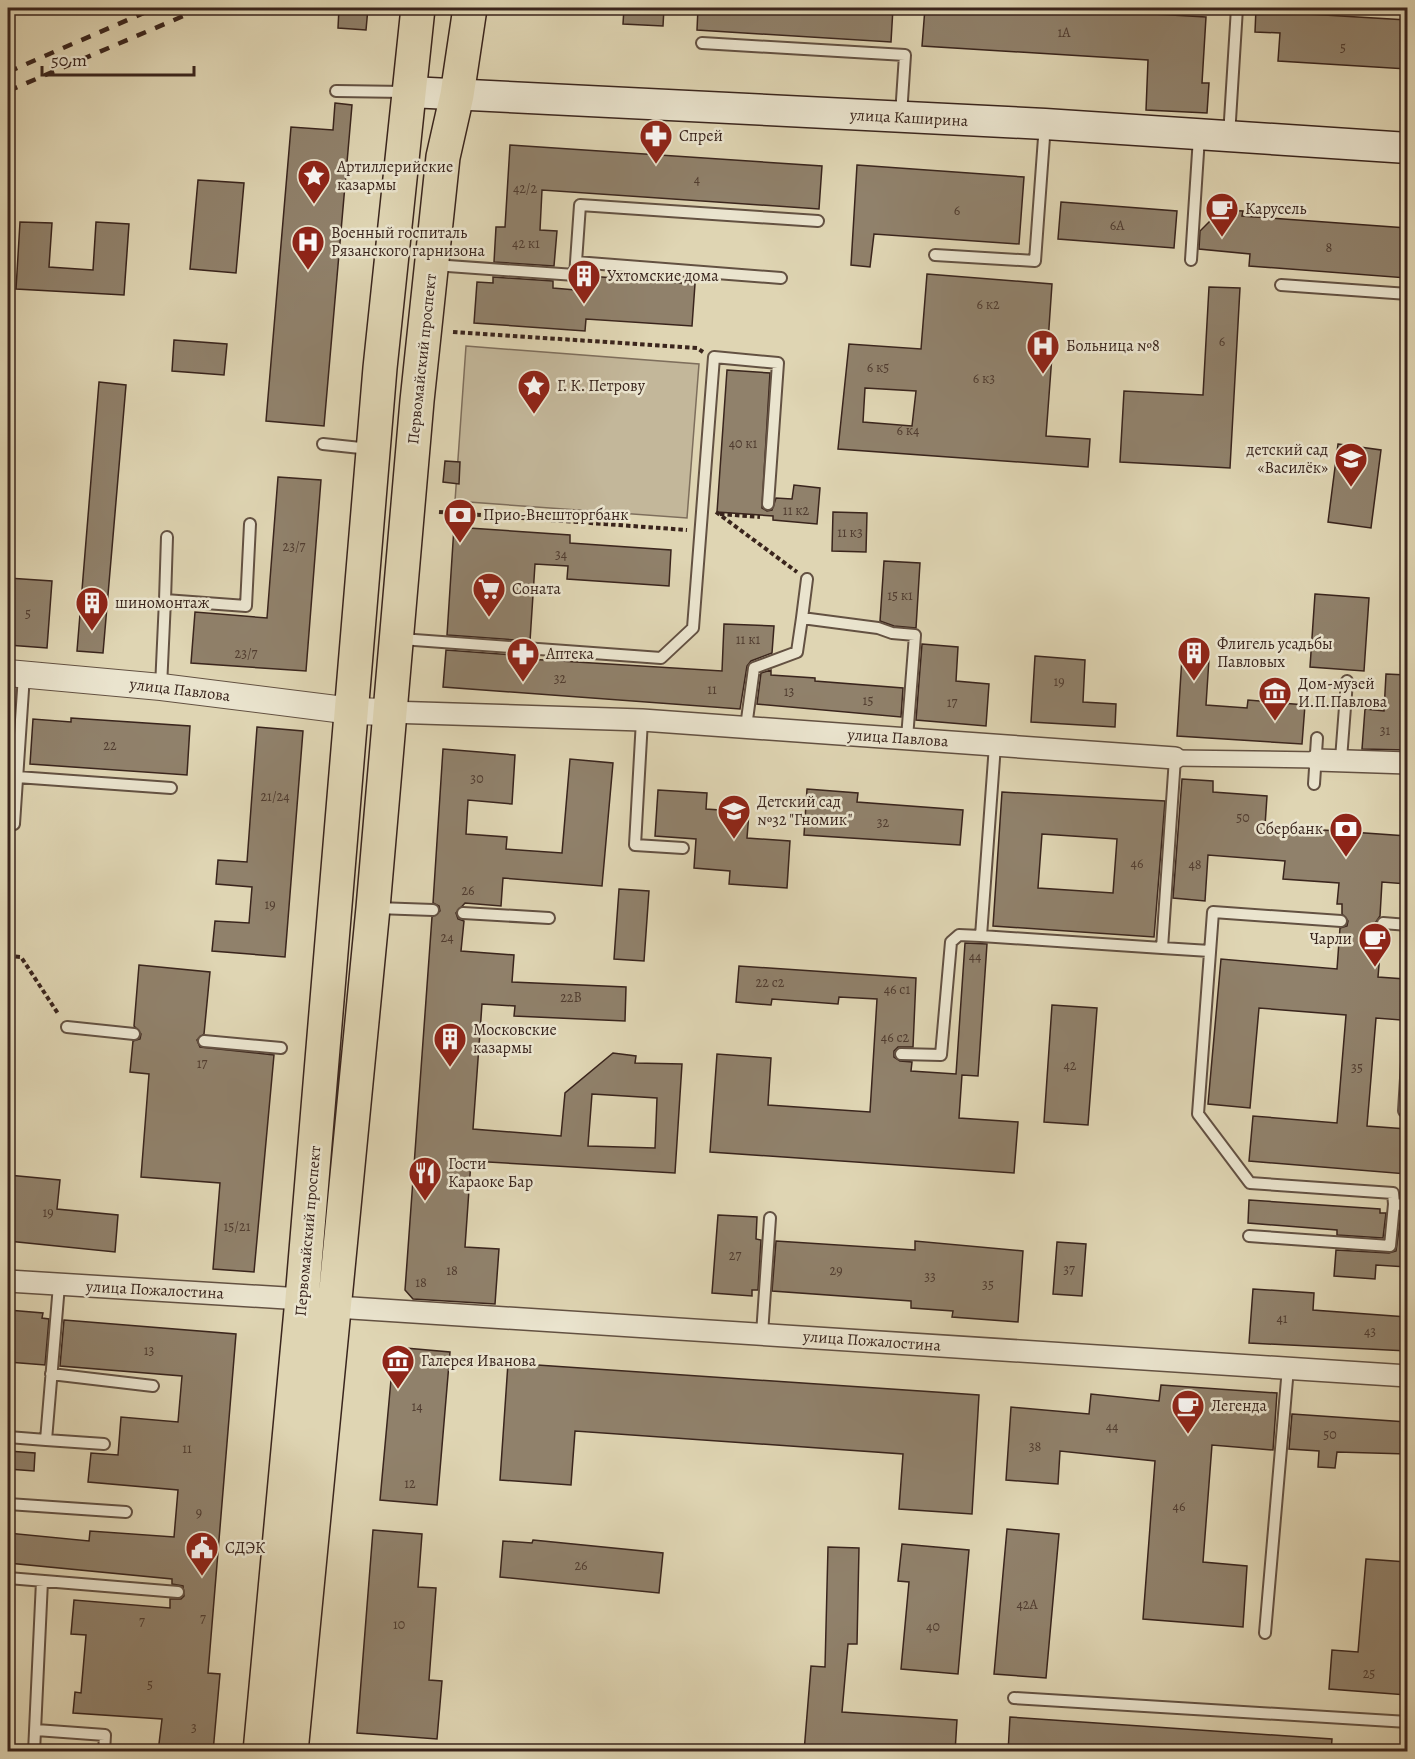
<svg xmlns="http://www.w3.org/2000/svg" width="1415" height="1759" viewBox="0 0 1415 1759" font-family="Alegreya,serif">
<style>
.green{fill:#c3b79a;stroke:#7e6e5c;stroke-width:1.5}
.building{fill:#90816b;stroke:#3a251d;stroke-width:1.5;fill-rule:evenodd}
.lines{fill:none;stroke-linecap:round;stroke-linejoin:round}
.service-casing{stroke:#635142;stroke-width:14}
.pedestrian-casing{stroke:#635142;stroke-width:18}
.minor-casing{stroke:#635142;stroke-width:24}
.tertiary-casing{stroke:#635142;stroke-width:28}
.secondary-casing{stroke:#3a251d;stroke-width:33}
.primary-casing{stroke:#3a251d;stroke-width:36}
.path{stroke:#3a251d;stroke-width:4;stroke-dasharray:4.5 3;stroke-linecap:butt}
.service{stroke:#eae4ce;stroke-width:10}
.pedestrian{stroke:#eae4ce;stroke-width:15}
.minor{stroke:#eae4ce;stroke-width:21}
.tertiary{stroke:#eae4ce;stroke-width:26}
.secondary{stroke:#eae4ce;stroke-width:30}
.primary{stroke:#dfd5b3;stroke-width:33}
.rail{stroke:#3a251d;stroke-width:4.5;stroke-dasharray:10 10;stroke-linecap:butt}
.labels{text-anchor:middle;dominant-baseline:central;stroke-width:5;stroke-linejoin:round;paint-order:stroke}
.number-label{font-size:14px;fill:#503c30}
.street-label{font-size:16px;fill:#3a251d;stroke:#eae4ce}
.poi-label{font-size:16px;fill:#3a251d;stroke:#eae4ce;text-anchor:start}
</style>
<rect width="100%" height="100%" fill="#dfd5b3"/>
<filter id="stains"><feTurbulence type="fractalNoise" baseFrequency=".00333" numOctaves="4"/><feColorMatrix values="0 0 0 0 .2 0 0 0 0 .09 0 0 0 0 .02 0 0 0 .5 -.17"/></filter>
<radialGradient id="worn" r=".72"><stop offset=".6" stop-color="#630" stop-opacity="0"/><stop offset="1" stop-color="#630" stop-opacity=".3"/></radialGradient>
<!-- green -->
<path class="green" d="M466 346 699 364 687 518 455 501Z"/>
<!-- building -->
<path class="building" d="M339 8H368L366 30 338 28Z
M624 8H664L663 26 623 24Z
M698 8H893L891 42 697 30Z
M925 8H1047L1206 17 1202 83H1209L1207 113 1146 110 1148 60 922 46Z
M1256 8H1308V14L1407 20V69L1278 61 1280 33 1255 32Z
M335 103 352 105 324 426 266 421 291 127 333 130Z
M510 145 822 166 819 209 542 190 540 230 557 231 554 266 494 262 496 227H505Z
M857 165 1024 177 1019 244 874 234 870 267 851 265Z
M198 180 244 183 236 273 190 269Z
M1061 202 1177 211 1174 248 1058 239Z
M1221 210 1243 211 1242 216 1407 228V278L1249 266 1250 254 1199 249 1200 231Z
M20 222 52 223 49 267 93 270 96 222 129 224 124 295 16 289Z
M927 274 1052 284 1048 342H1053L1046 436 1090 439 1088 467 838 449 849 344 921 349ZM865 388 916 391 912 426 863 422Z
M588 276 695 284 692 326 586 319 585 331 474 323 477 282 493 283V277L553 281V288L587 291Z
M1209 287 1240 288 1230 468 1120 462 1124 391 1203 395Z
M174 340 227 344 224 375 172 371Z
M727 370 770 373 762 508 767 511 772 510 776 498 792 499 794 485 820 488 817 524 773 520V516L717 512Z
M99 382 126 385 103 653 77 651Z
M1338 444 1381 450 1371 528 1328 522Z
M445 461 460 462 459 484 443 482Z
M278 477 321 480 306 671 191 663 195 612 267 618Z
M833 512 867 513 866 552 832 551Z
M454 527 570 535V543L671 550 669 586 567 579 568 566 535 564 530 641 447 635Z
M884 561 920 563 916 628 894 626 880 621Z
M8 578 52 581 47 648 8 645Z
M1315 594 1369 598 1364 671 1310 667Z
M724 624 774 626 772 653 751 661 747 666 740 709 443 687 446 650 528 656V659L722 671Z
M922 644 958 647 956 681 989 684 986 726 916 720Z
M1035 656 1085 660 1083 702 1116 704 1115 727 1031 722Z
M1182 657 1209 659 1206 705 1247 708 1248 700 1305 705 1302 744 1177 736Z
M771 670V675L815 678V681L903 688 901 717 757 704 761 673Z
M1386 674 1407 675V750L1362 749 1365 709 1384 711Z
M71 718 190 726 187 775 30 764 33 719 71 722Z
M257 727 303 731 285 957 212 951 215 921 249 923 252 887 216 884 218 860 247 862Z
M443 749 515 755 512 804 468 800 466 834 507 837 506 849 562 853 570 759 613 763 602 886 503 878 501 906 465 903 456 913 458 919 464 921 461 951 514 955 512 982 626 987 625 1021 514 1016 515 1006 482 1004 473 1129 561 1136 565 1093 613 1053 636 1056 635 1063 682 1064 675 1173 471 1161 465 1247 499 1249 495 1304 413 1299 405 1290 432 917 440 911 439 906 433 903ZM592 1094 657 1098 655 1148 588 1146Z
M1182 779 1213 781V792L1267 796 1265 826 1407 836V884L1382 882 1380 916 1376 922 1377 927 1382 930 1378 977 1405 979 1401 1020 1376 1018 1367 1126 1407 1129V1174L1249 1161 1253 1116 1337 1123 1346 1015 1259 1008 1250 1108 1208 1104 1221 959 1337 969 1340 928 1347 926 1348 921 1342 914V904H1337L1339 883 1283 879 1285 861 1208 855 1205 901 1173 898Z
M807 789 858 793 857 802 963 810 960 845 804 835Z
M658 790 707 793 706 809 749 812 747 838 790 841 787 888 729 884 730 871 694 868 696 839 655 836Z
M1002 792 1165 801 1154 937 993 926ZM1042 834 1117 839 1113 893 1038 888Z
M619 889 649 891 644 961 614 959Z
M965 943 987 944 978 1076 962 1075 959 1118 1018 1122 1014 1173 710 1152 717 1054 771 1058 768 1105 870 1112 877 999 839 997 838 1004 772 999 771 1005 736 1002 739 966 916 978 913 1047H898L894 1051V1057L900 1061 912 1062 911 1071 956 1074Z
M139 965 210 972 204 1034 197 1040 200 1047 274 1055 254 1272 213 1269 220 1183 141 1177 149 1074 130 1072 133 1041 140 1039 141 1034 134 1026Z
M1052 1005 1097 1008 1088 1125 1044 1122Z
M8 1175 60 1180 57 1209 118 1215 115 1252 8 1241Z
M1249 1200 1380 1209V1213H1386L1383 1238 1337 1235V1230L1248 1223Z
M718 1215 757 1217 756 1239 761 1240 758 1290H752V1296L712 1293Z
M1401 1215H1407V1267L1376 1265 1375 1279 1334 1276 1336 1250 1389 1253 1396 1251Z
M776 1241 915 1250V1241L1023 1251 1018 1322 952 1317 953 1311 911 1308V1301L772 1291Z
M1057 1242 1086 1244 1082 1296 1053 1294Z
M1253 1289 1314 1293 1313 1310 1407 1317V1351L1249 1343Z
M8 1310 43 1313 42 1318 49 1319 45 1365 8 1362Z
M64 1320 236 1334 208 1673 220 1674 213 1752H158L162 1719 73 1713 75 1692 81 1693 86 1635 71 1634 74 1600 170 1608V1599H181L184 1596 183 1586 172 1584V1579L8 1563V1533L89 1541 90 1531 174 1537 178 1490 88 1482 91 1453 118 1455 121 1417 178 1422 182 1376 60 1366Z
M394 1347 450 1352 437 1505 380 1500Z
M508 1363 979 1395 972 1514 899 1509 903 1454 575 1431 571 1485 500 1480Z
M1161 1385 1277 1393 1273 1450 1212 1445 1203 1562 1247 1566 1243 1627 1143 1619 1155 1461 1060 1451 1058 1484 1006 1480 1011 1407 1089 1414 1091 1394 1159 1401Z
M1292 1414 1407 1422V1454L1337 1452 1335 1468 1318 1467 1319 1451 1289 1449Z
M8 1451 35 1453 34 1471 8 1469Z
M1007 1529 1059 1534 1046 1678 994 1674Z
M373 1530 422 1534 418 1587 436 1588 429 1680 442 1681 437 1739 357 1733Z
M533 1540 663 1553 659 1593 500 1577 503 1541 532 1543Z
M902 1544 969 1550 958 1674 901 1669 909 1582 898 1581Z
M828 1547 859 1548 857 1644H848L842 1712 957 1720 955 1752H804L811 1666 825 1667Z
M1366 1559 1407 1562V1695L1329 1689 1332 1650 1358 1652Z
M1010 1717 1332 1739 1331 1752H1008Z"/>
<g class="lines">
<!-- service casing -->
<g class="service-casing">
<path id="service" d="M702 43 905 55 901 115
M336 91 405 92
M1229 136 1237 8
M935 255 1035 261 1045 124
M1191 260 1199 137
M576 262 580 205 818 221
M434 265 575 275 576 262 781 278
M1281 285 1408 294
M323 444 370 449
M165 600 167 537
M802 618 807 579
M401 639 661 658 693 628 714 357 778 363 768 504
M161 687 165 600 246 606 250 524
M642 720 635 845 683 848
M746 727 754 668 797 652 802 618 878 628 892 633 915 635 907 738
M995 745 981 936 1162 948
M1175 758 1162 948 1210 951
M1341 759 1347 681
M17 777 171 788
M1314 784 1317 738
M8 823 14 824 24 675
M377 908 433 910
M463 913 549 918
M1341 921 1213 912 1198 1114 1250 1183 1393 1193 1394 1204
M1383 923 1408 925
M67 1027 134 1034
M204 1041 281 1048
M901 1054 941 1055 951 942 959 935 981 936
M1404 1111 1407 1062
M1249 1236 1390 1246 1394 1204 1408 1205
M59 1285 46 1440 104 1444
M762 1334 770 1218
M51 1374 153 1386
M8 1437 46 1440
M8 1504 126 1512
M8 1578 178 1592
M1265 1633 1288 1368
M1014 1698 1408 1722
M36 1730 105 1735 104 1752
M34 1752 42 1581"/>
</g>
<!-- pedestrian casing -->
<g class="pedestrian-casing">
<path id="pedestrian" d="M1175 758 1317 760"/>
</g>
<!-- minor casing -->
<g class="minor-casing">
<path id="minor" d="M388 712 642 720 1175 758
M1317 760 1408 763
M8 1281 302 1299
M336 1307 1408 1376"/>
</g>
<!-- tertiary casing -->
<g class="tertiary-casing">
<path id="tertiary" d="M8 673 161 687 352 711 388 712"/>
</g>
<!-- secondary casing -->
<g class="secondary-casing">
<path id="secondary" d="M410 92 1045 124 1408 148"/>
</g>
<!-- primary casing -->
<g class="primary-casing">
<path id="primary" d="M260 1752 302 1299 380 368 418 8
M291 1752 373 908 417 401 443 157 457 95 470 8"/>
</g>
<!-- path -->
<path class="path" d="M453 332 697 348 703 352
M439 512 687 530
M716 512 797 572
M720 514 760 517
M8 956 21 957 59 1015
M8 1004 13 957"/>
<!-- service -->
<use href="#service" class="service"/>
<!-- pedestrian -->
<use href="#pedestrian" class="pedestrian"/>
<!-- minor -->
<use href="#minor" class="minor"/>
<!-- tertiary -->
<use href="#tertiary" class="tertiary"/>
<!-- secondary -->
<use href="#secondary" class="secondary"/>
<!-- primary -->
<use href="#primary" class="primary"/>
<!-- rail -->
<path class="rail" d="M8 72 155 8
M8 91 202 8"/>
</g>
<!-- icons -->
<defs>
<g id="pharmacy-pin" transform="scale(1.725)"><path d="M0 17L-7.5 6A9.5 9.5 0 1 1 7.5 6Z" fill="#8f2418" stroke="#eae4ce"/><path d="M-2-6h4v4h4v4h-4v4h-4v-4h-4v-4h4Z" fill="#fff"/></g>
<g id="sight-pin" transform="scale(1.725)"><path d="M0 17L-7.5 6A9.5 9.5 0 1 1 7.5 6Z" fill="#8f2418" stroke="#eae4ce"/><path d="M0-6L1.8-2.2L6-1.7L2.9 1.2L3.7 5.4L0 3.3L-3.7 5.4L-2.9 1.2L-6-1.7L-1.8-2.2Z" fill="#fff"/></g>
<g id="cafe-pin" transform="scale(1.725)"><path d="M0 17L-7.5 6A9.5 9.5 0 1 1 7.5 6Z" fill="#8f2418" stroke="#eae4ce"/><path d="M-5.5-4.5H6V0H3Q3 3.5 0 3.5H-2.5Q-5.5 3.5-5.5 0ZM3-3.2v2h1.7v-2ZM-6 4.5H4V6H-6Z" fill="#fff"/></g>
<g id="hospital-pin" transform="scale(1.725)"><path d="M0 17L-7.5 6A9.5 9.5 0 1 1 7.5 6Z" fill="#8f2418" stroke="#eae4ce"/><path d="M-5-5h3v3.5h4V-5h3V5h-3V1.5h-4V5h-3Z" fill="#fff"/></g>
<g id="building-pin" transform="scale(1.725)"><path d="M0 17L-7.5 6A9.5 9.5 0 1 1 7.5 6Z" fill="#8f2418" stroke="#eae4ce"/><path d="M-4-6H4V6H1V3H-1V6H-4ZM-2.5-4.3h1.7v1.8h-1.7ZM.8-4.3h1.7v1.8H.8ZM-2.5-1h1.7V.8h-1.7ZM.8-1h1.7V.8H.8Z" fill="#fff"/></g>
<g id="school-pin" transform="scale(1.725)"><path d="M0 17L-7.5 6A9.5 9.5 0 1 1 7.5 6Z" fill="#8f2418" stroke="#eae4ce"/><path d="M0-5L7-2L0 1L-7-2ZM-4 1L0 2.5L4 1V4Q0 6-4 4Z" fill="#fff"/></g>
<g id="bank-pin" transform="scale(1.725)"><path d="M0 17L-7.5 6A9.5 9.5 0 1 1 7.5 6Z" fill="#8f2418" stroke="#eae4ce"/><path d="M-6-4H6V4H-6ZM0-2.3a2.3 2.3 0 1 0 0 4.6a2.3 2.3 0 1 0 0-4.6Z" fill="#fff"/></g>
<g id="supermarket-pin" transform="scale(1.725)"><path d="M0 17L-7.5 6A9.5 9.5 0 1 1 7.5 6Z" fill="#8f2418" stroke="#eae4ce"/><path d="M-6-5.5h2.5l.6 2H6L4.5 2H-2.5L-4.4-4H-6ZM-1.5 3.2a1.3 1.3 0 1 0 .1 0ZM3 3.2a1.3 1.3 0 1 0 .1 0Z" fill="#fff"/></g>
<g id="museum-pin" transform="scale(1.725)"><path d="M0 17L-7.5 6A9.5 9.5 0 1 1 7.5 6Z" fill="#8f2418" stroke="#eae4ce"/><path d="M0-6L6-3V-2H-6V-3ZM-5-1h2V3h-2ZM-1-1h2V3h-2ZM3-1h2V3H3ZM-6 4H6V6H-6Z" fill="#fff"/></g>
<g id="restaurant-pin" transform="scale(1.725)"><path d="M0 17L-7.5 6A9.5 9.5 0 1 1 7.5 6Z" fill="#8f2418" stroke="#eae4ce"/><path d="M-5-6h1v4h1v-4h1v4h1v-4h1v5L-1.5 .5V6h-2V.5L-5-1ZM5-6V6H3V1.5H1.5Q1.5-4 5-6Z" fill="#fff"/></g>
<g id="civic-pin" transform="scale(1.725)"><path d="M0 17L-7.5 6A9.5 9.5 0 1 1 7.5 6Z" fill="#8f2418" stroke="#eae4ce"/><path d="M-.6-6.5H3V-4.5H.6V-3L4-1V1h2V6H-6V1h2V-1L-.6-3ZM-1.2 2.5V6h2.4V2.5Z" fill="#fff"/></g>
</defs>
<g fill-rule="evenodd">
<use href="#pharmacy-pin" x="656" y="136"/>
<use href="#sight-pin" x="314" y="176"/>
<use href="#cafe-pin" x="1222" y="209"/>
<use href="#hospital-pin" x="308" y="242"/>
<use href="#building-pin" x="584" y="276"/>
<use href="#hospital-pin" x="1043" y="346"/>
<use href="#sight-pin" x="534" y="386"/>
<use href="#school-pin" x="1351" y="459"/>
<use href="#bank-pin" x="460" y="515"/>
<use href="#supermarket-pin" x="489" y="589"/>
<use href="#building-pin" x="92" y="603"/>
<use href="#building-pin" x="1194" y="653"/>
<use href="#pharmacy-pin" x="523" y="654"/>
<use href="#museum-pin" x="1275" y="693"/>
<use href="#school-pin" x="734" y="811"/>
<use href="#bank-pin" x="1346" y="829"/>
<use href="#cafe-pin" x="1375" y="939"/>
<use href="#building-pin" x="450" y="1039"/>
<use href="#restaurant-pin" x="425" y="1173"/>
<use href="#museum-pin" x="398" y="1361"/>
<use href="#cafe-pin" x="1188" y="1406"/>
<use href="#civic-pin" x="202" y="1548"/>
</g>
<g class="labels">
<!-- number labels -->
<g class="number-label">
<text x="1064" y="32">1А</text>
<text x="1343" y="47">5</text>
<text x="697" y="179">4</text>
<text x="525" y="188">42/2</text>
<text x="957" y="210">6</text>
<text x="1117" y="225">6А</text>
<text x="526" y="243">42 к1</text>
<text x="1329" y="247">8</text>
<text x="988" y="304">6 к2</text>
<text x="1222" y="341">6</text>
<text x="878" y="367">6 к5</text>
<text x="984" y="378">6 к3</text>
<text x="908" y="430">6 к4</text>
<text x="743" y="443">40 к1</text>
<text x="796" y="510">11 к2</text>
<text x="850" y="532">11 к3</text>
<text x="294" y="546">23/7</text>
<text x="561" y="554">34</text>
<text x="900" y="595">15 к1</text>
<text x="28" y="613">5</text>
<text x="748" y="639">11 к1</text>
<text x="246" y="653">23/7</text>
<text x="560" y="678">32</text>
<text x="1059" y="681">19</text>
<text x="712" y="689">11</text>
<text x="789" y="691">13</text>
<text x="868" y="700">15</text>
<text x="952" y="702">17</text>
<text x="1385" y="730">31</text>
<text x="110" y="745">22</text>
<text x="477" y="778">30</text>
<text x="275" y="796">21/24</text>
<text x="1243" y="817">50</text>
<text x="883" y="822">32</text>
<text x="1137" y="863">46</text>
<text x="1195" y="864">48</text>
<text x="468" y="890">26</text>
<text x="270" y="904">19</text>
<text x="447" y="937">24</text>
<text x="975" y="956">44</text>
<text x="770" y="982">22 с2</text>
<text x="897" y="989">46 с1</text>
<text x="571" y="997">22В</text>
<text x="895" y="1037">46 с2</text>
<text x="202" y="1063">17</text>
<text x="1070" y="1065">42</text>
<text x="1357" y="1067">35</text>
<text x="48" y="1212">19</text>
<text x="237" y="1226">15/21</text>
<text x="735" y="1255">27</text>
<text x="1069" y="1269">37</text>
<text x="452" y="1270">18</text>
<text x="836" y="1270">29</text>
<text x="930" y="1276">33</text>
<text x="421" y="1282">18</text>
<text x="988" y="1284">35</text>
<text x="1282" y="1318">41</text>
<text x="1370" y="1331">43</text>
<text x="149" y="1350">13</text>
<text x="417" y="1406">14</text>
<text x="1112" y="1426">44</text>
<text x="1330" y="1434">50</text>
<text x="1035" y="1446">38</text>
<text x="187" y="1448">11</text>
<text x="410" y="1483">12</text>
<text x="1179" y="1506">46</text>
<text x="199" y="1512">9</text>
<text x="581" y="1565">26</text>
<text x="1027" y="1604">42А</text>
<text x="203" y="1618">7</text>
<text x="142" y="1621">7</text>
<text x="399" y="1624">10</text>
<text x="933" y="1626">40</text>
<text x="1369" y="1673">25</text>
<text x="150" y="1684">5</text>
<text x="194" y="1727">3</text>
</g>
<!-- street labels -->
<g class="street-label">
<text transform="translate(909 118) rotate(3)">улица Каширина</text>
<text transform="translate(422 359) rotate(-84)">Первомайский проспект</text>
<text transform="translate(180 690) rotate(7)">улица Павлова</text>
<text transform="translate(898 738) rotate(4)">улица Павлова</text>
<text transform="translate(308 1231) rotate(-85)">Первомайский проспект</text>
<text transform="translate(155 1290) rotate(3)">улица Пожалостина</text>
<text transform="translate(872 1341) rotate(4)">улица Пожалостина</text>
</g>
<!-- poi labels -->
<g class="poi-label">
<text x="679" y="136">Спрей</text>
<text x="337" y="167">Артиллерийские<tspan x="337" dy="18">казармы</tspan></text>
<text x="1245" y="209">Карусель</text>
<text x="331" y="233">Военный госпиталь<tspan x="331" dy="18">Рязанского гарнизона</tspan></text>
<text x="607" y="276">Ухтомские дома</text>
<text x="1066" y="346">Больница №8</text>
<text x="557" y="386">Г. К. Петрову</text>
<text x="1328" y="450" text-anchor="end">детский сад<tspan x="1328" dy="18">«Василёк»</tspan></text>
<text x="483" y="515">Прио-Внешторгбанк</text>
<text x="512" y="589">Соната</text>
<text x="115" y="603">шиномонтаж</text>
<text x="1217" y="644">Флигель усадьбы<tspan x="1217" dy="18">Павловых</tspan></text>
<text x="546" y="654">Аптека</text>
<text x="1298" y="684">Дом-музей<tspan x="1298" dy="18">И.П.Павлова</tspan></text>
<text x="757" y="802">Детский сад<tspan x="757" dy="18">№32 "Гномик"</tspan></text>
<text x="1323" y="829" text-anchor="end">Сбербанк</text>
<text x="1352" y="939" text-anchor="end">Чарли</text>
<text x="473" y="1030">Московские<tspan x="473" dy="18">казармы</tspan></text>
<text x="448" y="1164">Гости<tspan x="448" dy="18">Караоке Бар</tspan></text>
<text x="421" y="1361">Галерея Иванова</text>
<text x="1211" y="1406">Легенда</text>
<text x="225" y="1548">СДЭК</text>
</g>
</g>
<!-- margin -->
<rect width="1415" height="1759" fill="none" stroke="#dfd5b3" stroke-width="30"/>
<rect x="9" y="9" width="1397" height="1741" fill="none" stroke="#3a251d" stroke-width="3"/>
<rect x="15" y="15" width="1385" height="1729" fill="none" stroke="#3a251d" stroke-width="1.5"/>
<!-- scale -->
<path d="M42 66v9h152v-9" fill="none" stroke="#3a251d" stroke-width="3"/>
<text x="51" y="66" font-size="18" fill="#3a251d" stroke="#eae4ce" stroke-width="4.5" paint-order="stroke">50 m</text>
<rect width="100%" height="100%" filter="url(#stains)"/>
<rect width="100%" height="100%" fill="url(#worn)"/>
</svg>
